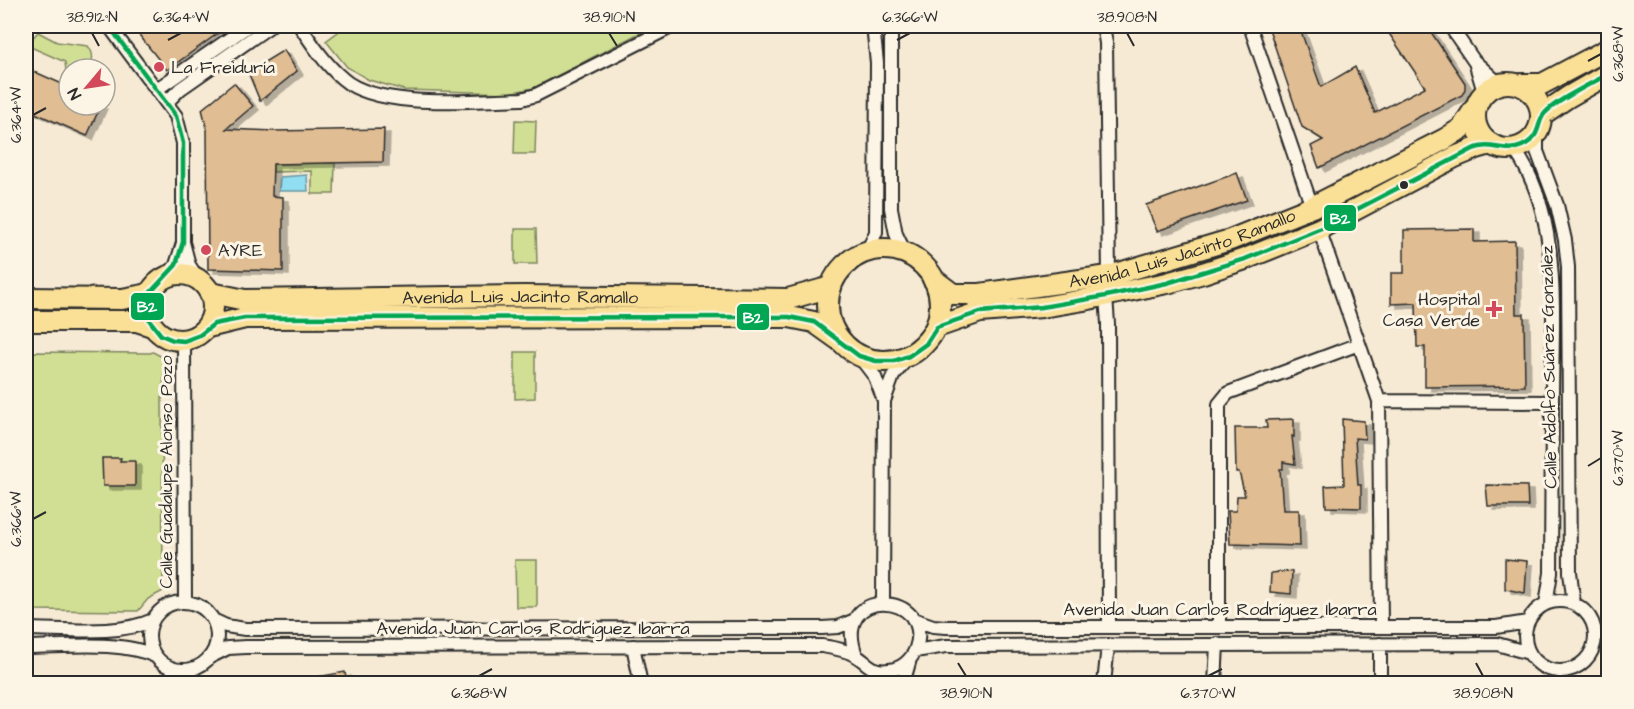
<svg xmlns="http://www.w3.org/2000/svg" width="1634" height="709" viewBox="0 0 1634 709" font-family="'Architects Daughter',sans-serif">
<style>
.green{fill:#d0df93;stroke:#7e855f;stroke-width:1.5}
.water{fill:#91ddf1;stroke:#6896a2;stroke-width:1.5}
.building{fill:#e0bd92;stroke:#2b2b2b;stroke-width:1.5;filter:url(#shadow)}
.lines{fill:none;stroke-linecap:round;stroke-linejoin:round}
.street-casing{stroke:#2b2b2b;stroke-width:16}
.primary-casing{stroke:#2b2b2b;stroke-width:24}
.street{stroke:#fcf5e5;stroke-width:12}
.primary{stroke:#fadf96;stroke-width:20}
.bus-1-casing{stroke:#fcf5e5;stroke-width:9}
.bus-1{stroke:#00a651;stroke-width:4.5}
.ticks{fill:none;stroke:#2b2b2b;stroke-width:2}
.poi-dot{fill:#d1495b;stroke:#fcf5e5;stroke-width:2}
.bus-dot{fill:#2b2b2b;stroke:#fcf5e5;stroke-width:2}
.labels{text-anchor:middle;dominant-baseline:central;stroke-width:6;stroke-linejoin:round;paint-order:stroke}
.poi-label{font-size:18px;fill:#2b2b2b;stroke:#fcf5e5;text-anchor:start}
.street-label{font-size:18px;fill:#2b2b2b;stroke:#fcf5e5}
.line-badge{stroke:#fcf5e5;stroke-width:2}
.badge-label{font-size:16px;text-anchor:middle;font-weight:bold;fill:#fff}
.neatline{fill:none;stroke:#2b2b2b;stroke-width:2}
.ticks-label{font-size:15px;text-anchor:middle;fill:#2b2b2b}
</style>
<defs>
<filter id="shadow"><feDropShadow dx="6" dy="4" stdDeviation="0" flood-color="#0004"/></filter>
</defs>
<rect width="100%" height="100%" fill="#f6ead4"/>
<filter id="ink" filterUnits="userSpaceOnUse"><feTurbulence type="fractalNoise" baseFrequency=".0167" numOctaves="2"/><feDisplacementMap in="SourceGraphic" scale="12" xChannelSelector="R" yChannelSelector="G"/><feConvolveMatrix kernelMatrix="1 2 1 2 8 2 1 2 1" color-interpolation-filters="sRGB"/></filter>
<g filter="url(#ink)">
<!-- green -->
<path class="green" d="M346 26H653L534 88 508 93 404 90 369 80 347 67 326 41Z
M38 32 57 42 88 46C94 53 94 62 88 69H69L68 73 66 71 65 62 26 45Z
M515 120 536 121 535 154H514Z
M335 163 334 194H312V171L273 172V164Z
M515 229H536L537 264H515Z
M26 352 150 353 153 352 166 359 162 395 163 591 148 599 138 611 26 610Z
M515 352H535V398L515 399Z
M515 560H537V607H516Z"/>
<!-- water -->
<path class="water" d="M307 175 308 191H279L280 177Z"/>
<!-- building -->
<path class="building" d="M132 26H228L167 70Z
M1268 26H1299L1321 87 1355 67 1375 113 1425 87 1384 26H1427L1465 83V89L1462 95 1319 168 1311 146 1323 140 1302 127Z
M284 50 297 71 260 101 248 72Z
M26 68 69 87V105H101L87 136 26 109Z
M234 83 253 106 226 129 274 131 384 129 383 162 273 164 272 196 283 197V271L208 269 207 129 202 109Z
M1237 173 1247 200 1157 231 1146 205Z
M1474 229V242L1515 241 1516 314H1524L1525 386 1425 387V347H1417L1416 303 1391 304V273H1404V230Z
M1294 419V437L1292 436 1295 464 1283 462V469H1280L1283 510H1299L1300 546 1230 544 1228 511H1236L1237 496H1245L1239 472H1236L1235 428H1267L1266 420Z
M1342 419 1364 421 1365 439 1355 438 1358 485H1361V508L1326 507 1325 486 1344 485Z
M102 458H121L120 461H135V486H103Z
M1486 485 1527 486 1528 506H1488Z
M1505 559 1527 561 1525 593 1505 589Z
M1292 571 1291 594 1270 592 1271 573Z
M345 672 347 684H312V678Z"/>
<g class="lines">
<!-- street casing -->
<g class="street-casing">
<path id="street" d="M109 26 176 116 183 143V242L189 265 198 279
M300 26C312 44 326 65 343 79 378 110 476 100 522 99L536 95 673 26
M891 26V208L896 234 905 253
M1103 26 1106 43 1109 276
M1250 26 1312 207
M1450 26 1474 61 1498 83
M1475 62 1484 92
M157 89 248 26
M167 102 180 89 270 26
M1537 133V151L1557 205 1565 240 1568 267 1570 572 1574 604
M1514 149C1563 216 1552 319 1552 399 1552 457 1551 515 1551 573L1546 604
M1319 229 1379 401 1381 627
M867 252 876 232 877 63 873 26
M166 277 176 265 183 243
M1106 296 1108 324 1109 627
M184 341 185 602
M859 356 875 377 884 401
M1379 401 1552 402
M1525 636a35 35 0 1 1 70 0a35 35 0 1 1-70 0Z
M883 602 884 401 893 376 909 356
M149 636a34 34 0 1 1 68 0a34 34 0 1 1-68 0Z
M913 619 933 626 946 627H1496L1528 622
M213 620 226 626 245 629 822 628 838 627 855 620
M1219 627V404L1228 393 1359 344
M26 629C64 629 119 636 153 620
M1380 644V684
M633 646 641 684
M26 647C64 647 121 640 155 656
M915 651 946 646 1497 644 1529 653
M210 657 228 648 246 647 822 646C833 648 843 649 853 654 867 661 870 673 889 670 901 669 912 660 916 648 935 592 830 584 856 655
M191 669 195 684
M878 670 891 684
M903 684 910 659
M1104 684 1108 645
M1215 684 1217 644
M1562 684V671"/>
</g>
<!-- primary casing -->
<g class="primary-casing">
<g id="primary">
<circle cx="1508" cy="116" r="33"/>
<path d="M1522 84H1542L1608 49"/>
<path d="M1543 114 1568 97 1608 74"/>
<circle cx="884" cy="305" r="56"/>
<circle cx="180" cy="307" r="33"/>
<path id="s1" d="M933 279 953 294H980L1109 276 1230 240 1312 207 1445 139 1462 128 1475 108"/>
<path id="s2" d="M211 293 245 300 524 296 788 299 831 287"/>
<path d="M26 298 122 299 149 294"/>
<path d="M26 321H137L152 326"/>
<path d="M208 327 245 318 789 317 814 322 842 342"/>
<path d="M937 327 980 312 1042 307 1084 300 1167 283 1203 273 1245 259 1319 229 1455 157 1477 148 1491 144"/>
</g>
</g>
<!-- street -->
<use href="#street" class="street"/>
<!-- primary -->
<use href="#primary" class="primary"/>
<!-- bus-1 casing -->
<g class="bus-1-casing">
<path id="bus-1" d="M109 26 176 116 183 143V242L176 265 149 294 147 305 150 321 161 335 173 340 184 341 200 335 214 324 245 318 789 317 814 322 859 356 876 361H894L909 356 926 344 937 327 980 312 1042 307 1106 296 1167 283 1245 259 1319 229 1473 149C1492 141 1505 154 1522 146 1542 137 1536 122 1545 113 1558 99 1591 84 1608 74"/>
</g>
<!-- bus-1 -->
<use href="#bus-1" class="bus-1"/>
</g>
</g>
<!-- ticks -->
<path class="ticks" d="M92 33 99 46M609 33 617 46M1127 33 1134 46M168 40 181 33M897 40 910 33M1588 61 1601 54M33 115 46 108M1588 466 1601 458M33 519 46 512M958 663 966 676M1476 663 1483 676M479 676 492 669M1208 676 1222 669"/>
<!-- markers -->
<g class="poi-dot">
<circle cx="159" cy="67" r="6"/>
<circle cx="206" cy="250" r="6"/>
<path d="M1491 300h6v6h6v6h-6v6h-6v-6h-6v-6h6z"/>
</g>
<circle class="bus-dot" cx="1404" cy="185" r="5"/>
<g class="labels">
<!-- poi labels -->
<g class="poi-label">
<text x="171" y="67">La Freiduría</text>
<text x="218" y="250">AYRE</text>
<text x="1480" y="299" text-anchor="end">Hospital<tspan x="1480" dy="21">Casa Verde</tspan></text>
</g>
<!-- street labels -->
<g class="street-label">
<text stroke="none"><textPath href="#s1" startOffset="260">Avenida Luis Jacinto Ramallo</textPath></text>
<text stroke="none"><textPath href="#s2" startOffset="310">Avenida Luis Jacinto Ramallo</textPath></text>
<text transform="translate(1549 367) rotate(-91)">Calle Adolfo Suárez González</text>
<text transform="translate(166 472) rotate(-90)">Calle Guadalupe Alonso Pozo</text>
<text x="1220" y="609">Avenida Juan Carlos Rodríguez Ibarra</text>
<text x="533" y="628">Avenida Juan Carlos Rodríguez Ibarra</text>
</g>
</g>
<g class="line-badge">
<rect x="1323" y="204" width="34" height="28" rx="6" fill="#00a651"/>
<rect x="130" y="292" width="35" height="29" rx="6" fill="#00a651"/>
<rect x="736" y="303" width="34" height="28" rx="6" fill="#00a651"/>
</g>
<g class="badge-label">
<text x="1340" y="224">B2</text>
<text x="147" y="312">B2</text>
<text x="753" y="323">B2</text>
</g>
<!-- margin -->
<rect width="1634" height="709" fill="none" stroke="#fcf5e5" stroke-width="66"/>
<!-- north arrow -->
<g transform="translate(87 87) rotate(241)"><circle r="28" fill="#fcf5e5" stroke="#a8a49b" stroke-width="1.5"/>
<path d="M0-4.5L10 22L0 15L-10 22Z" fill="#d1495b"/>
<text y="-9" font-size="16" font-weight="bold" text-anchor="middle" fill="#2b2b2b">N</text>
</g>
<rect x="33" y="33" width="1568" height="643" class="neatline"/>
<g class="ticks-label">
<text x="92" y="22">38.912°N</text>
<text x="181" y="22">6.364°W</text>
<text x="609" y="22">38.910°N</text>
<text x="910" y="22">6.366°W</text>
<text x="1127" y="22">38.908°N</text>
<text transform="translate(1618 54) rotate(-90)" y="5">6.368°W</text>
<text transform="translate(16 115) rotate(-90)" y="5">6.364°W</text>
<text transform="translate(1618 458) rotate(-90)" y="5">6.370°W</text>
<text transform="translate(16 519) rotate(-90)" y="5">6.366°W</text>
<text x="479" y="698">6.368°W</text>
<text x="966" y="698">38.910°N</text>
<text x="1208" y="698">6.370°W</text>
<text x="1483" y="698">38.908°N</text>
</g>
</svg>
